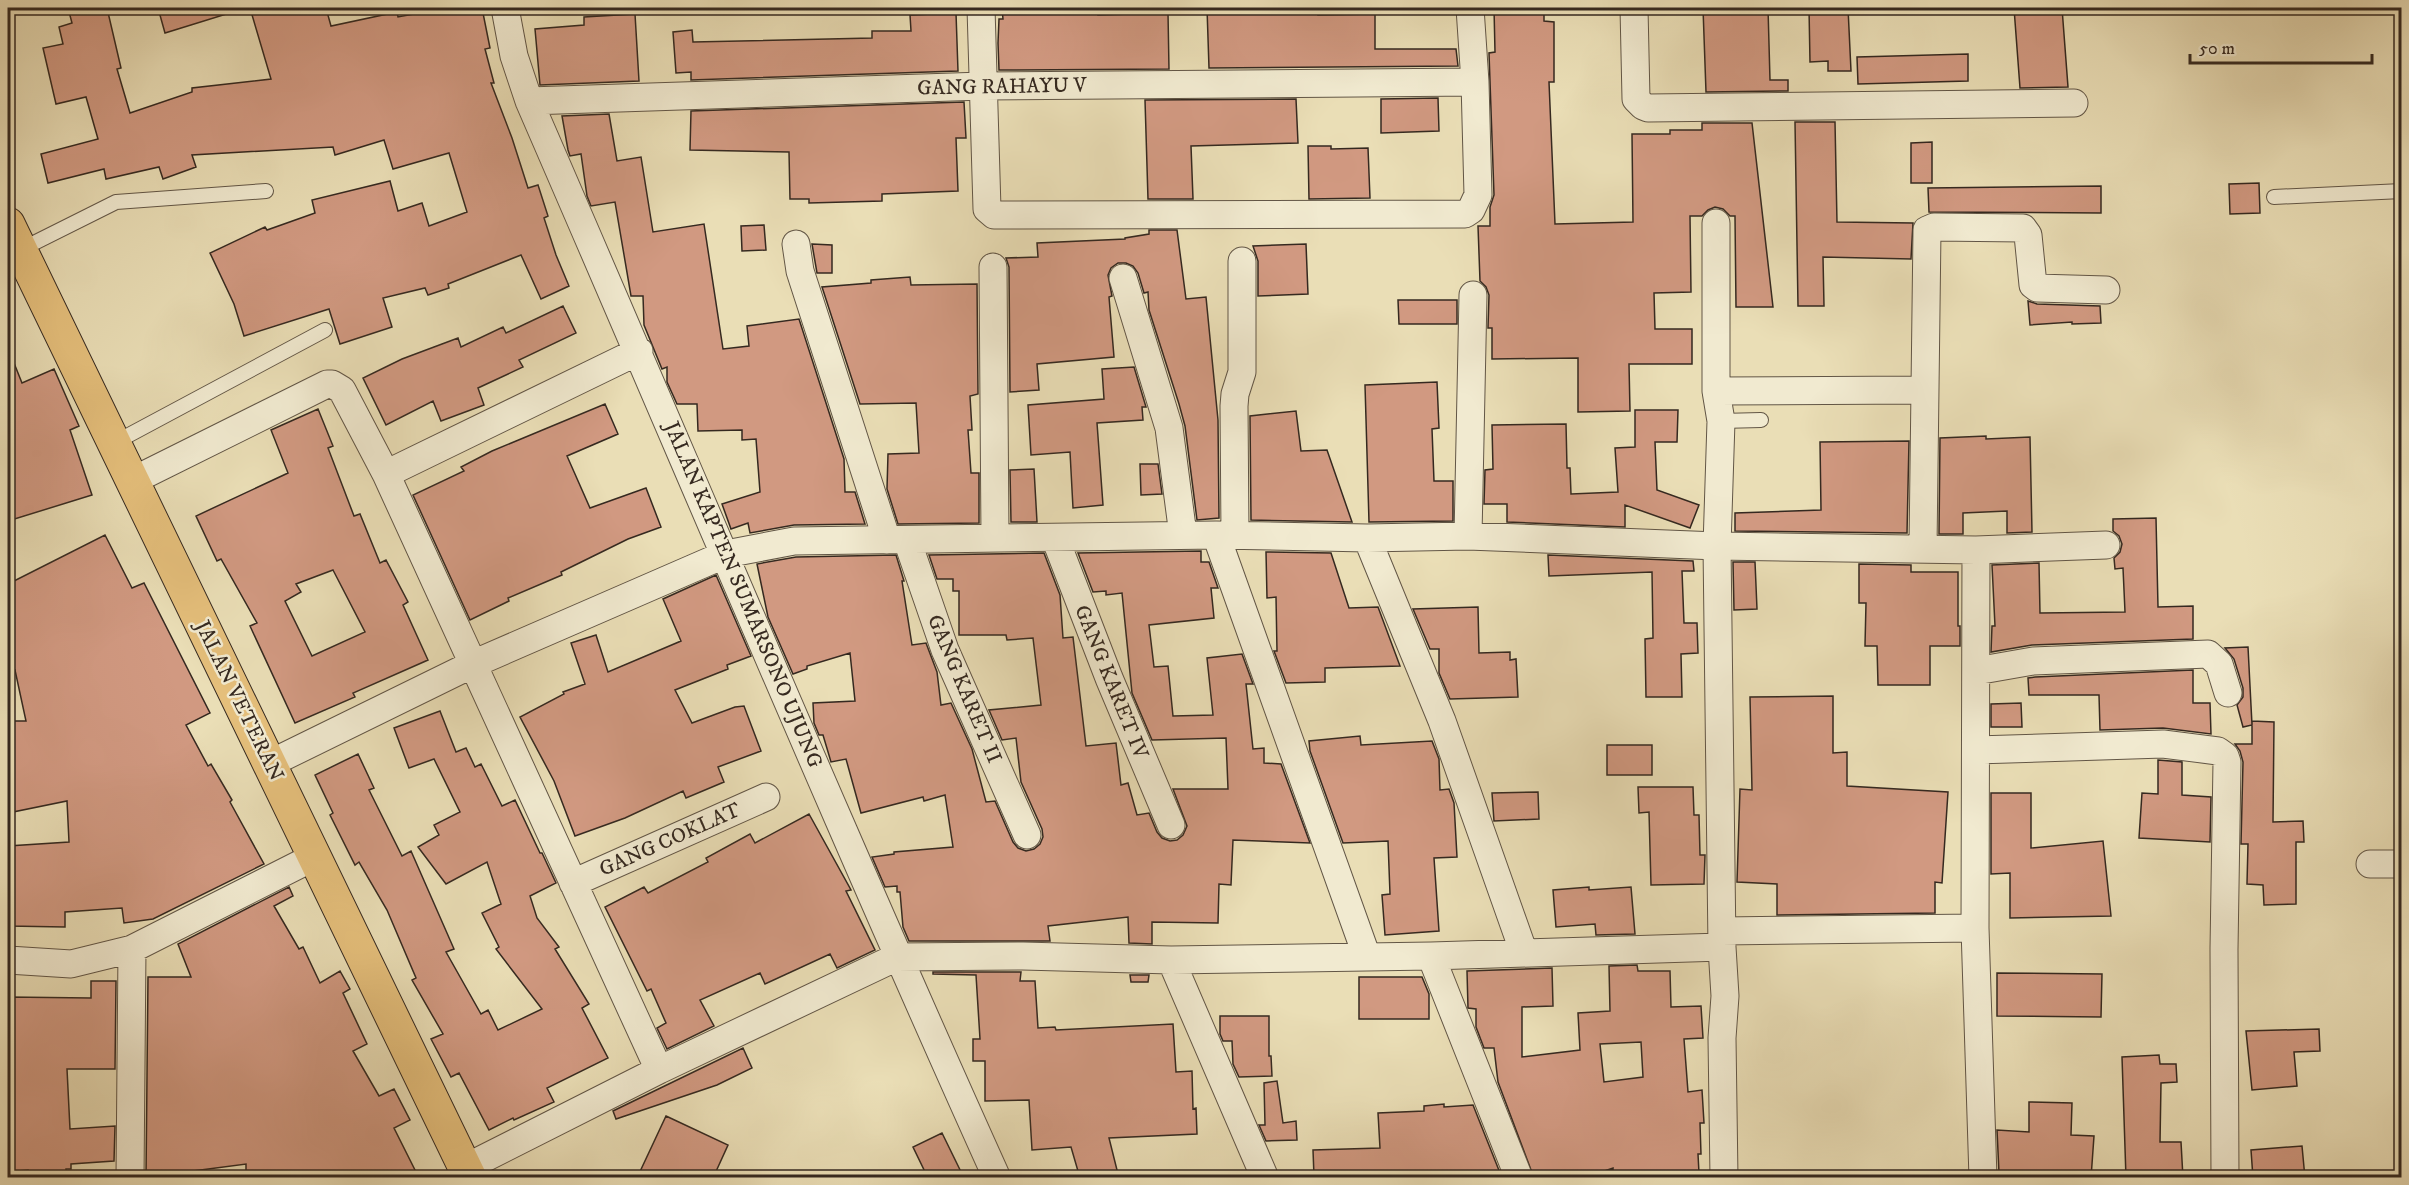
<svg xmlns="http://www.w3.org/2000/svg" width="2409" height="1185" viewBox="0 0 2409 1185" font-family="'IM FELL DW Pica',serif">
<style>
.building{fill:#d19981;stroke:#352920;stroke-width:1.5;fill-rule:evenodd}
.lines{fill:none;stroke-linecap:round;stroke-linejoin:round}
.service-casing{stroke:#625646;stroke-width:16}
.minor-casing{stroke:#625646;stroke-width:29}
.primary-casing{stroke:#352920;stroke-width:35}
.service{stroke:#f1ead0;stroke-width:14}
.minor{stroke:#f1ead0;stroke-width:27}
.primary{stroke:#e5bf7b;stroke-width:33}
.labels{text-anchor:middle;dominant-baseline:central;stroke-width:5;stroke-linejoin:round;paint-order:stroke}
.street-label{font-size:21px;fill:#352920;stroke:#f1ead0}
</style>
<rect width="100%" height="100%" fill="#eadeb6"/>
<filter id="stains"><feTurbulence type="fractalNoise" baseFrequency=".00333" numOctaves="4"/><feColorMatrix values="0 0 0 0 .2 0 0 0 0 .09 0 0 0 0 .02 0 0 0 .5 -.17"/></filter>
<radialGradient id="worn" r=".72"><stop offset=".6" stop-color="#630" stop-opacity="0"/><stop offset="1" stop-color="#630" stop-opacity=".3"/></radialGradient>
<!-- building -->
<path class="building" d="M68 8H107L121 68 117 69 130 113 192 92V88L271 79 250 8H326L331 26 397 12 398 17 447 8H482L490 48 485 49 494 83H491L512 138 528 188 538 185 548 216 544 218 556 255 569 286 541 299 521 255 448 284 449 288 428 295 425 288 383 298 392 327 340 344 329 309 244 336 234 304 210 253 265 227 267 230 315 213 312 200 390 181 398 211 422 203 429 226 467 212 449 153 393 169 384 140 335 155 333 147 192 155 196 167 163 179 159 167 106 179 104 169 48 183 41 154 98 139 86 97 56 104 43 48 63 44 59 27 72 23Z
M158 8H233V12L165 33Z
M1002 8H1033V12L1098 10V15L1168 13 1169 69 999 70 998 43 999 19H1003Z
M1207 8H1250V11L1318 10V15L1375 14V49H1456L1458 66 1209 68Z
M1494 8H1544V21L1554 22V82H1549L1555 224 1633 222 1632 134H1670V130H1702V123H1752L1773 307H1736L1735 216H1730L1723 209 1715 207 1708 210 1702 216H1690L1691 292 1654 293 1655 329H1692V364H1629L1630 411 1578 412V358L1492 359V328H1488L1489 295 1486 287 1480 281 1478 226H1490V207L1494 195 1489 53 1495 52Z
M1703 8H1768L1770 80H1788V91L1706 92Z
M1809 8H1848L1851 71H1828V61L1810 62Z
M2014 8H2062L2068 87 2020 88Z
M956 13 958 71 691 80V72L676 73 673 32 692 30 693 42 872 38V31H911L910 15Z
M635 14 639 81 540 85 535 29 584 25V17Z
M1968 54V81L1858 84 1857 57Z
M1438 98 1439 131 1381 133V99Z
M1296 99 1298 143 1191 146 1193 199H1148L1145 100Z
M964 102 966 138H956L958 191 882 194V201L809 203V199H790L789 152 690 150 691 111Z
M609 114 617 161 641 157 653 232 704 224 723 349 749 346 747 326 799 319 844 459 845 492H855L865 524 794 525 750 533 748 523 731 529 722 504 760 492 756 439 742 440V430L698 431 697 404H677L667 382V367L662 369 644 325 643 296H631L615 202 591 206 587 196 581 154 570 156 568 150 562 116Z
M1795 122H1835L1837 222 1913 223 1911 259 1823 257 1824 306H1798Z
M1932 142V183H1911V143Z
M1308 146H1331V149L1368 148 1370 198 1309 199Z
M2259 183 2260 213 2230 214 2229 184Z
M2101 186V213L1929 212 1928 188Z
M764 225 766 250 742 251 741 226Z
M1149 230H1177L1186 299 1206 297 1218 420 1219 518 1197 520 1185 426 1179 404 1149 310 1148 292 1144 293 1138 273 1133 266 1126 263H1118L1111 268 1108 275 1112 296 1109 297 1114 357 1037 364 1039 390 1010 392 1009 267 1006 258 1038 257 1037 243 1125 239V238L1149 234Z
M812 244 832 245V273H817Z
M1306 244 1308 294 1258 296V261L1253 246Z
M910 277 911 285 977 284 978 394 970 396 972 430H968L971 473H979V523L898 524 887 489 888 454 919 453 916 403 860 404 823 290 822 287 871 283V280Z
M1398 300H1457V324H1399Z
M2028 301 2037 304 2100 306 2101 323 2072 324V322L2030 325Z
M563 306 576 333 519 360 523 367 478 388 484 405 441 421 433 401 386 425 363 378 402 359 458 338 461 347 503 327 506 333Z
M8 348 22 383 54 369 79 426 70 430 92 495 8 521Z
M1134 367 1146 407H1142L1143 420 1097 423 1103 505 1073 508 1070 452 1031 455 1028 405 1104 399 1102 369Z
M1437 382 1439 428 1432 429 1434 481H1453V521L1369 522 1365 385Z
M605 404 618 434 567 456 590 508 646 488 661 527 628 539 561 572 562 575 508 598 509 601 470 620 413 495 464 471 461 467 492 451Z
M318 409 333 446 328 448 354 516 360 514 380 563 386 560 408 602 403 605 428 660 353 693 355 697 295 723 250 626 257 623 221 559 217 561 196 516 288 473 271 430ZM333 570 365 632 312 656 285 601 301 592 296 584Z
M1635 410H1678L1677 442H1655L1657 490 1699 505 1690 528 1625 505V527L1507 522V504H1484L1485 470 1493 469 1492 425 1566 424 1567 468H1570L1571 494 1618 492 1615 448 1635 447Z
M1296 411 1301 451 1327 450 1352 522 1251 520 1250 416Z
M1986 436V439L2030 437 2032 532 2007 533V511L1963 513V534H1939L1940 438Z
M1909 441 1907 533 1735 531V513L1821 510 1820 442Z
M1140 464H1158L1162 494 1141 495Z
M1034 469 1037 522H1011L1010 470Z
M2156 518 2158 607 2193 606V639L2032 645 1991 652 1992 626H1995L1992 565 2039 563 2040 613 2125 612 2123 568 2115 569 2114 558 2120 552 2122 544 2119 536 2113 531V519Z
M105 535 132 588 144 583 210 713 186 725 208 766 211 764 232 800 230 802 264 864 153 919 124 923 122 908 65 912V927L8 926V846L69 842 67 801 8 813V721H26L15 670 8 673V584Z
M1201 551V562H1209L1218 588H1211L1214 618 1149 625 1154 667 1168 666 1173 716 1213 715 1207 658 1242 654 1253 684H1246L1253 749 1264 748V763L1281 764 1310 843 1233 840 1231 885 1219 884 1218 923 1152 922V944L1129 943 1128 917 1048 926 1050 941H909L903 927 900 892H897V886L885 887 872 857 894 854V852L953 847 945 795 924 801 923 797 861 813 846 759 831 762 823 735H819L814 723 813 703 855 701 850 653 807 666V669L793 674 768 617 757 564 796 557 896 555 904 581H902L912 645 926 643 937 672 941 705 951 703 972 749 986 802 995 801 1013 842 1018 848 1026 851 1034 849 1040 844 1043 837 1042 829 1021 782 1016 738 1002 740 989 710 1041 705 1033 638 1007 640 1006 635H959V591H953V579H937L929 555 1044 553 1060 595 1063 638 1073 637 1086 746 1116 743 1121 785 1128 783 1137 815 1149 813 1157 832 1162 838 1170 841 1177 840 1183 835 1187 826 1173 789H1228L1226 738 1152 740 1132 693 1122 593 1106 595V591L1093 592 1078 553Z
M1266 552 1331 553 1349 608 1378 607 1400 666 1325 668V682L1286 683 1274 651H1277L1276 597 1267 598Z
M1548 555 1693 561 1694 571H1682L1684 623H1697L1698 653 1681 654 1682 697H1646L1645 639 1653 638 1652 572 1549 576Z
M1733 562H1755L1757 609 1734 610Z
M1859 564 1911 565V572H1958V626H1960V646H1930V685H1878L1877 646H1865L1866 603H1859Z
M716 575 751 656 727 665 728 669 675 690 692 723 735 707 744 706 761 751 718 767 724 782 686 798 683 791 625 818 575 836 554 781 520 717 564 694 563 692 585 684 571 643 596 635 608 672 681 641 663 599Z
M1478 607 1479 653 1510 652V660L1516 659 1518 697 1450 699 1439 673V649H1430L1413 609Z
M2248 647 2252 725 2243 727 2237 705 2243 697V688L2234 659 2225 648Z
M2193 670V703H2210L2211 734 2163 728 2100 730 2099 695H2029L2028 678 2035 677Z
M1833 696V753L1847 752V786L1948 792 1942 883 1935 882V913L1777 915V884L1737 882 1740 789 1752 790 1750 697Z
M2021 703 2022 727H1991V704Z
M440 711 456 752 466 748 475 767 481 764 502 806 515 800 540 853H542L556 883 530 896 537 918 559 947 555 949 589 1004 582 1008 608 1058 547 1088 554 1102 514 1120 513 1118 489 1130 459 1073 451 1077 431 1039 443 1034 412 980 416 978 387 910 359 862 355 865 330 815 333 813 315 775 358 754 374 788 369 790 402 856 411 851 454 949 446 952 481 1014 488 1010 498 1030 542 1009 496 949 499 947 482 913 501 904 487 862 446 884 418 847 439 835 434 825 460 812 434 759 409 768 394 728Z
M2252 721 2274 722 2273 822 2303 821 2304 842H2296V904L2264 905 2263 885 2247 884 2248 844H2241L2243 762 2240 751 2235 744H2252Z
M1360 736 1361 745 1432 741 1439 759 1440 790 1449 789 1454 803 1457 857 1434 858 1439 931 1385 935 1382 895 1390 894 1388 841 1343 843 1310 751 1309 741Z
M1607 745H1652V775H1607Z
M2158 760 2182 762V795L2211 797 2210 842 2139 838 2142 793 2158 794Z
M1638 787H1693L1694 815H1699L1700 855H1705L1704 884 1651 885 1649 812 1639 813Z
M1538 792 1539 819 1494 821 1492 793Z
M1991 793H2031V848L2103 841 2111 916 2010 918V873L1991 874Z
M809 814 851 890 846 891 875 950 837 968 830 954 765 984 760 973 700 1000 714 1026 667 1049 657 1028 666 1023 651 989 647 991 605 907 644 887 648 893 708 862 706 858 750 834 755 843Z
M289 887 293 896 274 906 299 949 303 947 320 983 340 971 350 989 343 993 367 1044 353 1051 379 1096 394 1089 410 1120 394 1128 419 1178H246V1164L178 1173V1178H146L148 977H191L178 944Z
M1589 887V890L1631 887 1635 934 1596 935 1595 924 1556 927 1553 890Z
M1637 965 1638 971H1670L1671 1007 1701 1006 1703 1038 1684 1039 1688 1092 1702 1090 1704 1123H1700L1701 1154H1698L1699 1173 1661 1175V1178H1613V1168L1584 1178H1534L1498 1082 1494 1048H1484L1476 1027V1009L1468 1008 1467 971 1552 968 1553 1006 1522 1007V1057L1580 1050 1578 1013 1610 1011 1609 966ZM1641 1042 1643 1077 1604 1082 1600 1044Z
M933 972H1021L1020 981H1035L1038 1028 1055 1027 1056 1030 1173 1024 1176 1072 1192 1071 1193 1109 1196 1108 1197 1134 1109 1138 1119 1178H1080L1071 1147 1032 1150 1029 1100 985 1101V1061H973V1039H980L976 975 933 974Z
M1997 973 2102 974 2101 1017 1997 1016Z
M1130 975H1149L1148 982H1131Z
M1359 977H1422L1429 994V1019H1359Z
M91 981H116L115 1069H67L70 1129 115 1126 114 1161 71 1164V1169H66V1178H28V1170L8 1172V997L91 998Z
M1220 1016H1269V1056H1271L1272 1076 1239 1077 1233 1064 1232 1041H1223L1220 1034Z
M2319 1029 2320 1051 2294 1052 2297 1086 2252 1090 2246 1031Z
M743 1048 752 1068 717 1085 616 1119 613 1111Z
M2159 1055 2160 1064H2176L2177 1082 2161 1083 2160 1142H2181L2183 1178H2126L2122 1057Z
M1277 1081 1283 1123 1296 1121 1297 1140 1266 1141 1259 1125H1265L1264 1083Z
M2029 1102 2072 1103 2071 1135 2094 1136 2091 1178 1999 1173 1997 1130 2029 1132Z
M1444 1104V1107L1473 1105 1502 1178H1390V1174L1314 1176 1313 1150 1380 1148 1378 1113 1424 1111V1106Z
M666 1116 728 1145 713 1178H637Z
M942 1133 964 1178H928L913 1147Z
M2302 1146 2305 1178H2253L2251 1150Z"/>
<g class="lines">
<!-- service casing -->
<g class="service-casing">
<path id="service" d="M2274 197 2402 191
M20 250 116 202 266 191
M1721 421 1761 420
M114 443 325 330"/>
</g>
<!-- minor casing -->
<g class="minor-casing">
<path id="minor" d="M505 8 514 56 529 101C685 460 836 821 997 1178
M981 8 987 209 994 215 1465 214 1471 210 1478 195 1475 82 1470 8
M1634 8 1636 99 1643 106 1648 108 2074 103
M529 101 983 86 1475 82
M1716 223V391L1721 421 1717 546 1722 947 1725 996 1722 1038 1724 1178
M796 244 800 271 887 540
M993 267 995 538
M1123 278 1169 428 1183 535
M1716 391 1924 390
M386 474 639 351
M132 481 327 384H332L342 390 386 474 659 1070
M1216 535 1367 957
M1235 535 1234 406 1235 394 1242 372V261
M1468 536 1473 295
M1055 538 1109 678 1171 825
M1367 538 1442 721 1524 953
M907 540 945 650 1027 835
M1923 547 1927 230 1934 227 2023 228 2028 235 2033 285 2037 288 2106 290
M1976 550 1975 928 1983 1178
M1976 671 2033 661 2208 654 2219 664 2228 693
M1976 750 2163 744 2218 751 2225 756 2227 762 2224 949 2225 1178
M269 764 473 664 726 554 794 541 1216 535 1367 538 1468 536 1717 546 1976 550 2106 545
M2370 864H2402
M573 883 766 797
M1722 931 1975 928
M1431 956 1519 1178
M8 960 71 964 132 949 314 857
M1171 960 1265 1178
M465 1168 659 1070 897 957 1023 956 1171 960 1431 956 1722 947
M130 1178 132 949"/>
</g>
<!-- primary casing -->
<g class="primary-casing">
<path id="primary" d="M8 224 470 1178"/>
</g>
<!-- service -->
<use href="#service" class="service"/>
<!-- minor -->
<use href="#minor" class="minor"/>
<!-- primary -->
<use href="#primary" class="primary"/>
</g>
<g class="labels">
<!-- street labels -->
<g class="street-label">
<text transform="translate(1002 87) rotate(-1)">GANG RAHAYU V</text>
<text transform="translate(743 595) rotate(67)">JALAN KAPTEN SUMARSONO UJUNG</text>
<text transform="translate(1111 682) rotate(68)">GANG KARET IV</text>
<text transform="translate(964 689) rotate(67)">GANG KARET II</text>
<text transform="translate(239 701) rotate(64)">JALAN VETERAN</text>
<text transform="translate(670 840) rotate(-24)">GANG COKLAT</text>
</g>
</g>
<!-- margin -->
<rect width="2409" height="1185" fill="none" stroke="#eadeb6" stroke-width="30"/>
<rect x="9" y="9" width="2391" height="1167" fill="none" stroke="#352920" stroke-width="3"/>
<rect x="15" y="15" width="2379" height="1155" fill="none" stroke="#352920" stroke-width="1.5"/>
<!-- scale -->
<path d="M2190 54v9h182v-9" fill="none" stroke="#352920" stroke-width="3"/>
<text x="2199" y="54" font-size="18" fill="#352920" stroke="#f1ead0" stroke-width="4.5" paint-order="stroke">50 m</text>
<rect width="100%" height="100%" filter="url(#stains)"/>
<rect width="100%" height="100%" fill="url(#worn)"/>
</svg>
